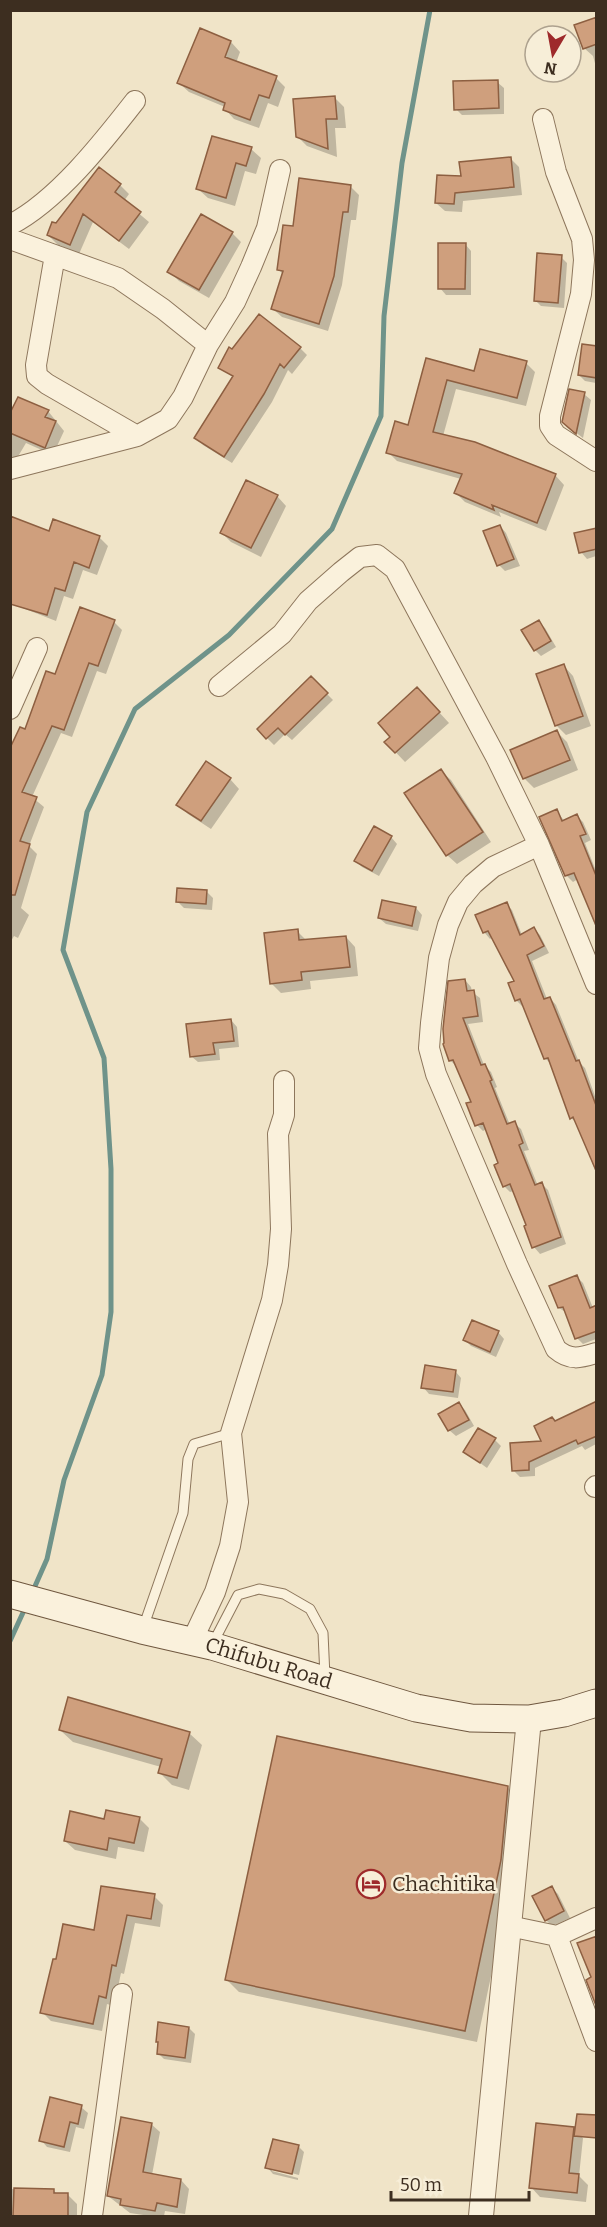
<svg xmlns="http://www.w3.org/2000/svg" width="607" height="2227" viewBox="0 0 607 2227" font-family="Bitter,serif">
<style>
.shadow{fill:#0003}
.lines{fill:none;stroke-linecap:round;stroke-linejoin:round}
.stream{stroke:#6f938a;stroke-width:5}
.building{fill:#cf9f7d;stroke:#8d5f41;stroke-width:1.5}
.service-casing{stroke:#8d765c;stroke-width:11}
.minor-casing{stroke:#8d765c;stroke-width:22}
.tertiary-casing{stroke:#8d765c;stroke-width:26}
.secondary-casing{stroke:#6f573f;stroke-width:29}
.service{stroke:#faf1dc;stroke-width:9}
.minor{stroke:#faf1dc;stroke-width:20}
.tertiary{stroke:#faf1dc;stroke-width:24}
.secondary{stroke:#faf1dc;stroke-width:27}
.labels{text-anchor:middle;dominant-baseline:central;stroke-width:5;stroke-linejoin:round;paint-order:stroke}
.street-label{font-size:21px;fill:#3d2e20;stroke:#f7eed8}
.poi-label{font-size:21px;fill:#3d2e20;stroke:#f7eed8;text-anchor:start}
</style>
<rect width="100%" height="100%" fill="#f0e4c8"/>
<!-- shadow -->
<path class="shadow" d="M596 19V67L593 56 584 48Z
M201 30 231 42 240 52 236 63 276 78 285 87 278 107 268 103 259 128 234 119 225 109V107L189 92 179 83Z
M497 82 504 88V114L462 115 456 109Z
M335 98 344 107 346 128H335L337 157 307 146 297 136Z
M251 149 261 158 256 174 245 171 235 206 208 198 198 189Z
M510 158 519 167 522 195 463 201 462 212 445 211 436 203 462 178Z
M120 185 129 194 124 201 149 222 129 249 93 222 79 254 57 244 48 235 57 225Z
M350 186 359 195 356 220H351L342 285 328 331 282 317 273 309 283 274 279 270 295 228Z
M232 233 241 242 209 298 179 281 169 271Z
M465 244 471 251V295H446L440 288Z
M561 257 567 263 564 308 541 306 535 300Z
M300 348 307 355 292 374 288 370 272 402 232 463 203 445 196 437 234 378 220 367 232 351Z
M596 348V383L585 381 579 375Z
M427 360 475 373 526 363 535 372 526 406 456 389 443 436 555 475 564 485 546 531 499 512 501 517 465 502 456 493 461 479 397 461 388 452 409 426Z
M584 394 591 400 583 438 570 428Z
M48 411 64 431 53 455 26 443 10 470V417Z
M277 496 286 506 261 557 231 542 222 533Z
M500 526 506 533 520 566 505 571 499 565Z
M596 529V556L587 559 581 552Z
M50 533 99 537 108 546 97 575 83 570 73 599 64 596 56 621 10 603Z
M114 622 122 630 106 674 97 671 72 737 61 733 32 797 44 807 29 846 37 854 21 908 29 915 18 938 14 936 10 943V752L26 731 56 676Z
M539 622 545 628 556 647 541 656 535 650Z
M564 666 573 676 591 726 566 735 556 725Z
M311 678 333 700 292 740 285 734 274 745 259 730Z
M427 699 449 723 405 762 386 742Z
M557 732 567 742 578 770 534 788 524 778Z
M441 771 451 780 491 842 457 864 447 855Z
M230 779 239 789 211 829 188 814 178 804Z
M557 811 565 822 577 816 583 822 591 840 585 843 596 871V928L578 879 573 882 566 875Z
M391 837 397 844 379 876 362 867 356 861Z
M206 891 213 898 212 910 184 908 178 902Z
M506 904 512 910 522 935 534 929 540 935 549 953 532 961 547 999 550 998 556 1005 579 1062 585 1068 596 1099V1173L578 1124 571 1118 552 1065 545 1058 524 1006H522L516 1000V982L493 937 490 939 484 932Z
M416 908 422 915 418 931 386 924 379 918Z
M297 931 307 941 346 937 355 947 358 976 310 981 311 989 281 993 271 983Z
M465 980 471 987 472 992 480 998 483 1022 468 1024 484 1065 491 1072 497 1087 495 1088 510 1125 514 1123 521 1129 529 1150 524 1151 538 1186 542 1184 548 1190 566 1244 540 1254 534 1247 526 1227 528 1226 514 1191 510 1192 504 1186 500 1164 487 1129 483 1131 477 1125 473 1103 457 1067 450 1060Z
M231 1020 237 1027 239 1047 219 1049 220 1060 198 1062 191 1056Z
M577 1277 583 1283 593 1308 596 1310V1339L583 1344 577 1338 567 1313 559 1308Z
M498 1332 504 1339 496 1357 471 1346 465 1340Z
M455 1371 461 1378 458 1398 429 1394 423 1387Z
M596 1402V1444L585 1450 582 1446 535 1468V1476L520 1477 513 1470 543 1442 556 1422Z
M459 1404 465 1410 474 1426 456 1436 449 1430Z
M495 1440 501 1446 487 1468 465 1452Z
M60 1730 189 1733 202 1745 189 1790 172 1785 160 1773 161 1767 73 1742Z
M507 1787 520 1799 513 1873 477 2042 239 1992 226 1979Z
M139 1818 149 1828 144 1852 118 1847 116 1859 75 1850 65 1841Z
M552 1888 558 1894 570 1918 552 1926 546 1920Z
M154 1896 163 1905 160 1927 135 1923 124 1974 121 1973 114 2006 107 2004 102 2031 51 2021 42 2012 57 1961 95 1932Z
M189 2028 195 2034 191 2063 164 2059 158 2053 160 2044 157 2041Z
M81 2107 88 2113 84 2129 76 2127 70 2152 47 2147 41 2140Z
M151 2124 160 2132 152 2175 181 2180 189 2189 185 2214 165 2211 164 2216H150L130 2213 108 2196Z
M573 2129 583 2138 579 2176 588 2185 586 2202 540 2197 531 2187Z
M298 2146 304 2152 299 2175 272 2168V2171L298 2178V2180L273 2174 267 2167Z
M10 2189 54 2191 57 2194 68 2195 77 2204V2216H10Z"/>
<g class="lines">
<!-- stream -->
<path class="stream" d="M32 1593 47 1559 64 1480 102 1375 111 1312V1169L104 1058 63 950 87 812 135 709 229 635 332 529 381 416 384 316 402 163 430 10
M10 1641 26 1606"/>
</g>
<!-- building -->
<path class="building" d="M597 17V44L583 49 574 25Z
M200 28 231 41 225 57 277 76 269 98 259 95 250 120 223 110 225 103 177 83Z
M498 80 499 108 454 110 453 81Z
M335 96 337 119H326L328 149 296 137 293 99Z
M212 136 252 147 246 166 236 163 226 198 196 189Z
M511 157 514 187 455 193 454 204 435 203 437 175 461 176 459 162Z
M99 167 121 184 115 192 141 212 119 241 83 214 70 245 47 235 52 222 56 223Z
M299 178 351 185 348 212H343L334 276 319 324 271 309 283 271 277 270 283 225 293 226Z
M201 214 233 232 199 290 167 272Z
M438 243H466L465 289H438Z
M537 253 562 255 558 303 534 301Z
M259 314 301 347 284 368 280 364 264 394 224 457 194 438 233 376 218 368 229 347 232 349Z
M582 344 597 346V378L578 375Z
M480 349 527 361 517 398 447 380 433 432 475 442 556 474 537 523 492 505 494 510 454 493 462 474 386 453 395 421 408 425 426 358 474 371Z
M569 389 585 392 576 434 562 422Z
M18 397 49 410 45 417 56 421 45 448 10 433V413Z
M246 480 278 495 251 548 220 533Z
M10 516 49 531 53 519 100 536 89 568 74 562 65 591 55 588 47 615 10 604Z
M500 525 514 559 497 566 483 531Z
M597 528V549L579 553 574 533Z
M80 607 115 620 98 666 89 663 64 730 52 726 22 792 37 797 20 841 30 844 15 895H10V748L20 727 25 729 46 671 55 674Z
M539 620 551 641 534 651 521 630Z
M564 664 583 716 555 726 536 674Z
M311 676 328 693 285 735 278 728 266 739 257 729Z
M417 687 440 712 395 753 384 742 390 737 378 723Z
M557 730 570 760 523 779 510 750Z
M206 761 231 778 201 821 176 805Z
M441 769 483 832 446 856 404 793Z
M557 809 562 821 577 814 586 834 580 836 597 878V928L574 873 565 876 539 817Z
M374 826 392 836 372 871 354 861Z
M177 888 207 890 206 904 176 902Z
M382 900 416 907 412 926 378 918Z
M507 902 520 935 534 927 544 946 527 955 544 999 550 997 576 1061 579 1060 597 1108V1173L573 1117 570 1119 548 1058 544 1059 520 999 515 1001 508 983 514 981 488 931 483 933 475 915Z
M298 929 299 940 346 936 350 967 301 972 302 980 270 984 264 933Z
M465 979 467 991 474 990 478 1016 463 1018 481 1065 485 1064 492 1080 490 1081 507 1124 515 1121 523 1143 519 1145 535 1185 542 1182 561 1237 532 1248 524 1226 526 1225 510 1184 503 1187 494 1165 498 1163 483 1123 475 1126 466 1103 471 1102 453 1060 449 1061 443 1044 444 1043 443 1029 448 981Z
M231 1019 234 1041 213 1043 215 1054 190 1057 186 1024Z
M577 1275 590 1308 597 1305V1331L575 1339 563 1307 558 1308 549 1286Z
M472 1320 499 1331 490 1352 463 1340Z
M425 1365 456 1370 453 1392 421 1388Z
M597 1401V1436L578 1444 576 1440 529 1462V1470L512 1471 510 1443 541 1441 534 1426 552 1417 555 1421Z
M459 1402 469 1420 448 1431 438 1414Z
M478 1428 496 1438 480 1463 463 1452Z
M68 1697 190 1732 177 1778 158 1773 162 1759 59 1730Z
M277 1736 508 1786 501 1860 465 2031 225 1980Z
M106 1810 140 1817 134 1843 109 1838 107 1850 64 1841 70 1811 104 1819Z
M101 1886 155 1894 151 1919 127 1915 116 1966 112 1965 106 1998 99 1996 93 2024 40 2013 53 1959H56L63 1924 94 1930Z
M552 1886 564 1911 545 1921 532 1896Z
M597 1936V2008L586 1980 591 1977 577 1943Z
M158 2022 189 2027 185 2058 157 2054 158 2042H156Z
M50 2097 82 2105 78 2124 70 2122 64 2147 39 2141Z
M577 2114 597 2115V2138L574 2136Z
M121 2117 152 2123 143 2172 181 2179 177 2207 157 2203 155 2211 120 2205 121 2199 107 2196Z
M536 2123 574 2127 569 2173 579 2174 577 2193 529 2188Z
M273 2139 299 2145 292 2174 265 2168Z
M14 2188 54 2189V2193H68V2217H13Z"/>
<g class="lines">
<!-- service casing -->
<g class="service-casing">
<path id="service" d="M143 1628 183 1513 188 1459 194 1444 231 1433
M212 1645 238 1595 259 1589 284 1594 310 1609 323 1633 325 1677"/>
</g>
<!-- minor casing -->
<g class="minor-casing">
<path id="minor" d="M543 119 556 172 582 239 584 260 581 294 550 416V426L556 435 596 461
M10 225C57 201 103 142 135 101
M10 239 118 278 163 309 208 345
M55 255 36 365 37 376 47 384 137 436
M10 469 137 436 168 419 183 397 208 345 235 302 251 267 267 228 280 170
M219 686 282 634 308 601 341 572 360 557 377 555 395 569 496 757 539 845 596 984
M10 709 37 648
M539 845 493 867 473 884 458 902 448 925 439 958 431 1023 429 1048 436 1074 517 1264 556 1349C570 1361 580 1358 596 1353
M595 1487 596 1486
M191 1643 215 1592 230 1546 238 1502 231 1433 272 1300 278 1265 281 1229 278 1134 284 1115V1081
M509 1926 557 1936 596 1918
M557 1936 596 2041
M92 2216 122 1994"/>
</g>
<!-- tertiary casing -->
<g class="tertiary-casing">
<path id="tertiary" d="M481 2216 529 1719"/>
</g>
<!-- secondary casing -->
<g class="secondary-casing">
<g id="secondary">
<path id="s1" d="M10 1594 142 1630 212 1646 416 1708 471 1718 529 1719 564 1713 596 1703"/>
</g>
</g>
<!-- service -->
<use href="#service" class="service"/>
<!-- minor -->
<use href="#minor" class="minor"/>
<!-- tertiary -->
<use href="#tertiary" class="tertiary"/>
<!-- secondary -->
<use href="#secondary" class="secondary"/>
</g>
<!-- icons -->
<defs>
<g id="hotel-ring" transform="scale(1.5)"><circle r="9.5" fill="#f7eed8" stroke="#9e2a2b" stroke-width="1.5"/><path d="M-6-4.5h1.5V1H6V5H4.5V3h-9V5H-6ZM-4 0a1.8 1.8 0 1 1 3.6 0ZM.5 0V-2.5h3Q6-2.5 6 0Z" fill="#9e2a2b"/></g>
</defs>
<g fill-rule="evenodd">
<use href="#hotel-ring" x="371" y="1884"/>
</g>
<g class="labels">
<!-- street labels -->
<g class="street-label">
<text stroke="none"><textPath href="#s1" startOffset="268">Chifubu Road</textPath></text>
</g>
<!-- poi labels -->
<g class="poi-label">
<text x="392" y="1884">Chachitika</text>
</g>
</g>
<!-- border -->
<rect width="607" height="2227" fill="none" stroke="#3d2e20" stroke-width="24"/>
<!-- north arrow -->
<g transform="translate(553 54) rotate(190)"><circle r="28" fill="#f7eed8" stroke="#ada18e" stroke-width="1.5"/>
<path d="M0-4.5L10 22L0 15L-10 22Z" fill="#9e2a2b"/>
<text y="-9" font-size="16" font-weight="bold" text-anchor="middle" fill="#3d2e20">N</text>
</g>
<!-- scale -->
<path d="M391 2191v9h138v-9" fill="none" stroke="#3d2e20" stroke-width="3"/>
<text x="400" y="2191" font-size="18" fill="#3d2e20" stroke="#f7eed8" stroke-width="4.5" paint-order="stroke">50 m</text>
</svg>
